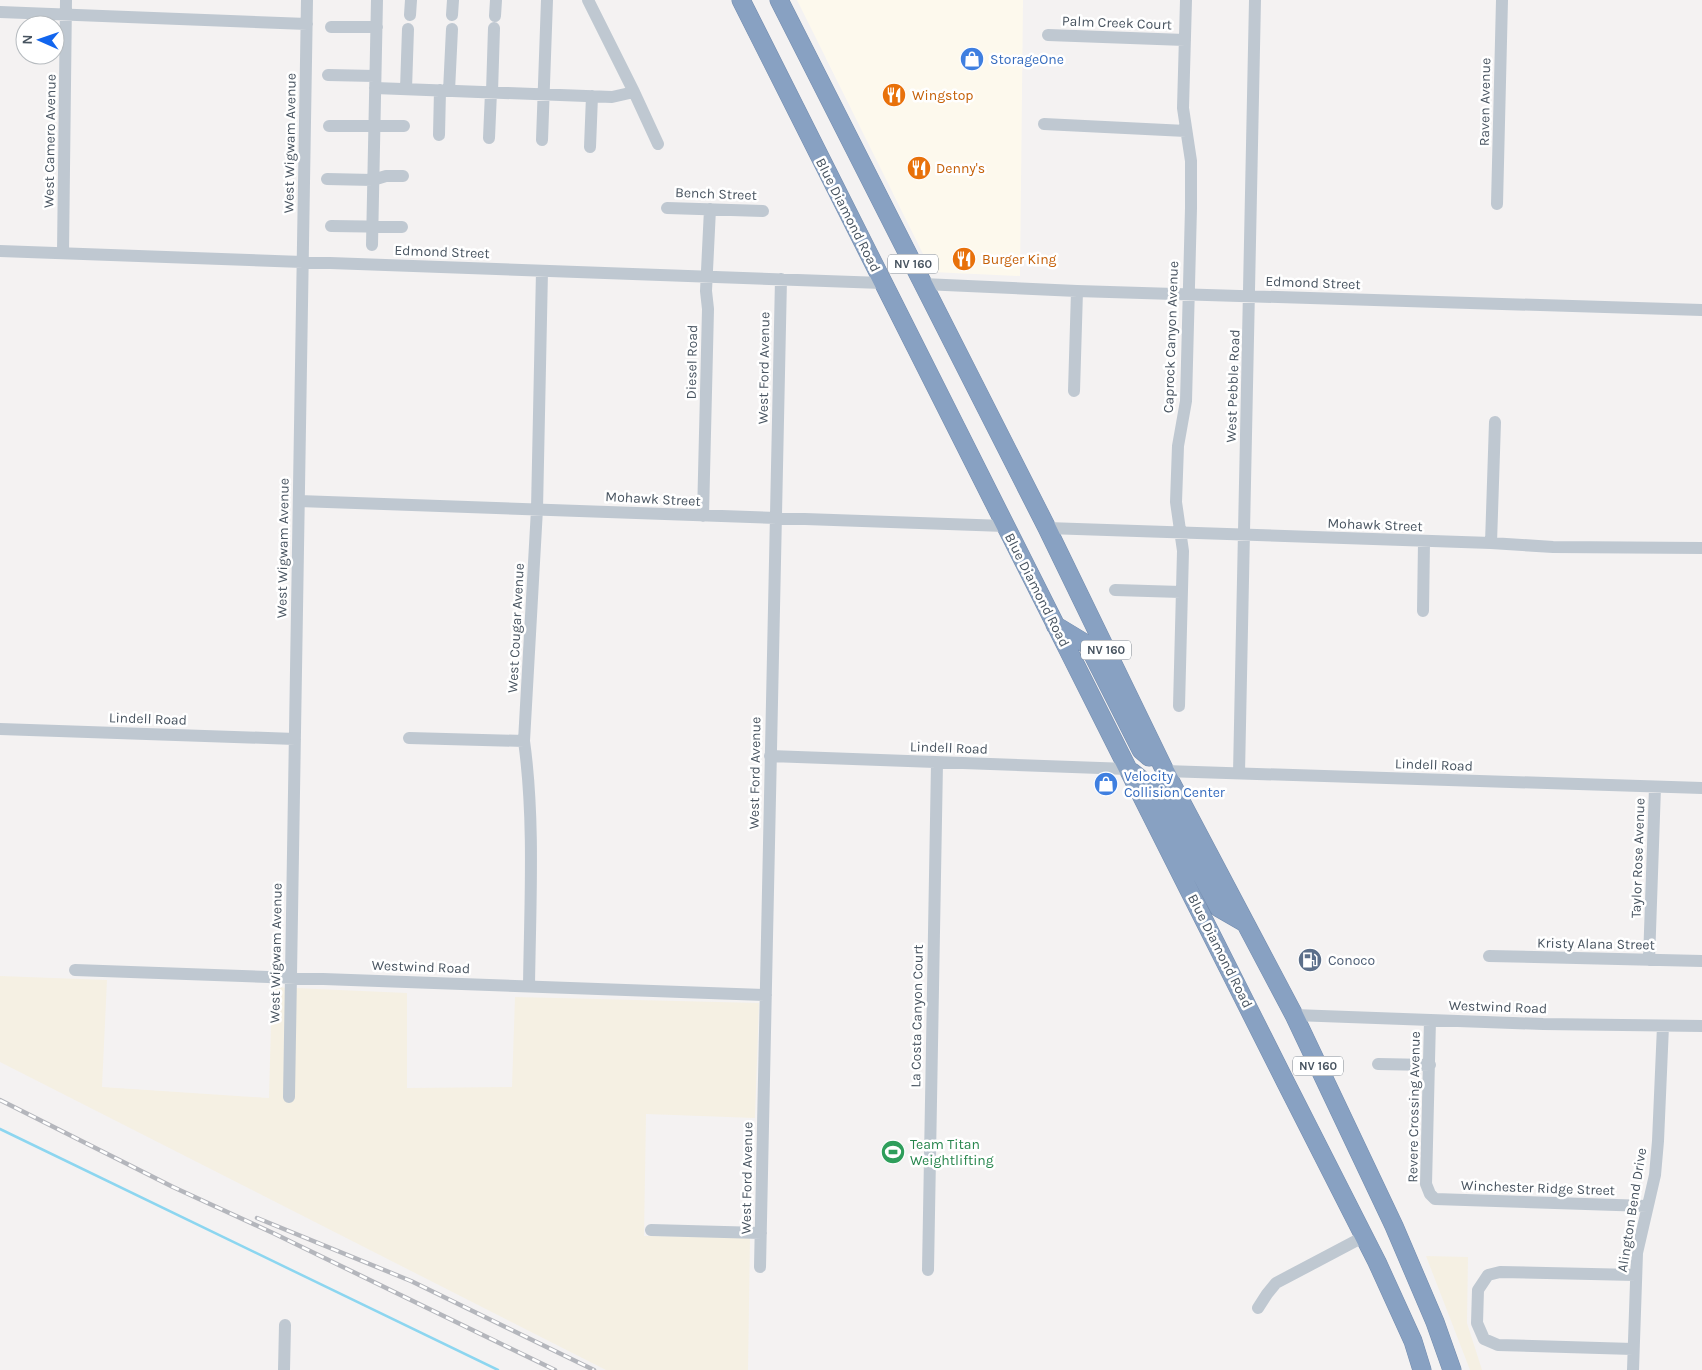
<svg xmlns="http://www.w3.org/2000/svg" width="1702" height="1370" viewBox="0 0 1702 1370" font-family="Karla,sans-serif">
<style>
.commercial{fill:#fdf9ed}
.sand{fill:#f5f0e3}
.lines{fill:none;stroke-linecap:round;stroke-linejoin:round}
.stream{stroke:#8cd6f0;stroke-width:2.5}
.highway-casing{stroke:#738cae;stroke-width:19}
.minor{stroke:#bfc8d1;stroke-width:12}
.highway{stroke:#88a1c2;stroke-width:18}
.rail-casing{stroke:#b4b6bc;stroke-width:4.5}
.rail{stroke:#fff;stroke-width:2.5;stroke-dasharray:8;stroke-linecap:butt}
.labels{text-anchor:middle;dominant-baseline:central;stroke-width:5;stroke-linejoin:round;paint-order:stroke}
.shield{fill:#fff;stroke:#7f8790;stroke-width:1}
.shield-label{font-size:12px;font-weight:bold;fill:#485460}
.street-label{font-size:14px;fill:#485460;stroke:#fff}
.shop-label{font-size:14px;fill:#366cbe;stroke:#fff;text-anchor:start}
.food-label{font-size:14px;fill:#c56008;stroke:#fff;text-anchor:start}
.service-label{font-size:14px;fill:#4e5e75;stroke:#fff;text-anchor:start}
.leisure-label{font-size:14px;fill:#27864d;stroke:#fff;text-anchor:start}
</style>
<rect width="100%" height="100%" fill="#f4f2f2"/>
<!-- commercial -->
<path class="commercial" d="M797 0H1023L1020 276 932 272Z"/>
<!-- sand -->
<path class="sand" d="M0 976 107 980 102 1087 269 1098 272 987 407 993V1088L512 1087 515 997 759 1003 755 1118 646 1114 644 1236 750 1237 748 1370H606L0 1062Z
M1426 1256 1468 1257 1467 1323 1482 1370H1470Z"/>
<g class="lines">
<!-- stream -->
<path class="stream" d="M0 1129 498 1370"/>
<!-- highway casing -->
<g class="highway-casing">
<path id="highway" d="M741 0 1286 1083 1377 1262 1413 1341 1422 1370
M779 0 1047 528 1165 771 1294 1015 1394 1226 1435 1322 1452 1370
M1055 625 1088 645 1141 750 1149 757
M1132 772 1158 793 1219 908 1245 923"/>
</g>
<!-- minor -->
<path class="minor" d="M588 0 634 92 658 144
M0 12 307 24
M410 15 411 0
M452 15 453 0
M495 16 496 0
M331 27H377
M1048 35 1185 40
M328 75 375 76
M375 88 612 97 634 92
M406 89 408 29
M449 91 452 29
M492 92 494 28
M1044 124 1186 131
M329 126H404
M439 135 440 90
M489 138 491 92
M542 140 547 0
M590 147 592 96
M327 179 373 180 386 176H403
M1497 204 1502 0
M667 208 763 211
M331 226 402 227
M372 245 377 0
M0 251 882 283
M63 253 66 0
M923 284 1077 291 1702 310
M1074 391 1077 291
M299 501 1005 526
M703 516 708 309 706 291 710 209
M1047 528 1491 543 1553 547 1702 548
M1491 543 1495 422
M1115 590 1181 592
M1423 611 1424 542
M1179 706 1183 551 1176 502 1178 446 1186 401 1191 208V161L1183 108 1186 0
M0 729 295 739
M409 738 524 741
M770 756 1128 769
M1165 771 1702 788
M1239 773 1255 0
M1489 956 1702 961
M1649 960 1655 787
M75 970 766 995
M529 986C530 906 535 820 524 741L537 509 542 271
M1294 1015 1543 1024 1702 1026
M1430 1020 1426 1184 1430 1194 1435 1199 1647 1206
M1378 1064 1430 1065
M289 1097 307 0
M651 1230 761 1233
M760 1267 781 279
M928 1270 937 763
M1258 1308 1267 1294 1276 1283 1365 1236
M1633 1349 1498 1345 1484 1339 1477 1323 1478 1290 1488 1275 1500 1272 1636 1275
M284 1370 285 1325
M1633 1370 1637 1253 1655 1175 1658 1141 1663 1026"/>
<!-- highway -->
<use href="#highway" class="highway"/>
<!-- rail casing -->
<g class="rail-casing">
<path id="rail" d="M0 1100 173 1187 273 1233 555 1370
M257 1218 411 1281 594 1370"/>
</g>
<!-- rail -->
<use href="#rail" class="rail"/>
</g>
<!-- icons -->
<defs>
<g id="shop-disc" transform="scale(1.25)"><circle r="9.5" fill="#3f7fe0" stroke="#fff"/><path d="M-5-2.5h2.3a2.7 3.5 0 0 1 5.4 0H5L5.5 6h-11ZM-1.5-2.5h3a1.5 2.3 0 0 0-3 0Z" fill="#fff"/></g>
<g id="restaurant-disc" transform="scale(1.25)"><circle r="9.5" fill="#e8710a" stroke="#fff"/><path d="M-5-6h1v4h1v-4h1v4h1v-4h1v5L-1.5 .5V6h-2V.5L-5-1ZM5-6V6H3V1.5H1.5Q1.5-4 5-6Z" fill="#fff"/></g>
<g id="fuel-disc" transform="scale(1.25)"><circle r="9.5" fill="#5c6f8a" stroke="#fff"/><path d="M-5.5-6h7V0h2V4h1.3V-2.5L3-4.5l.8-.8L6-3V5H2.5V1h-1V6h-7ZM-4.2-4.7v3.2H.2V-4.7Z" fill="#fff"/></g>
<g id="stadium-disc" transform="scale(1.25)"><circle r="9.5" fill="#2e9e5b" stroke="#fff"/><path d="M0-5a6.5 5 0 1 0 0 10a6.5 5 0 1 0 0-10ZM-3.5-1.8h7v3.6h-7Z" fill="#fff"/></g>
</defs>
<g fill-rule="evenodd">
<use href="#shop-disc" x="972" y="59"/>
<use href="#restaurant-disc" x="894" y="95"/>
<use href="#restaurant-disc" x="919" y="168"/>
<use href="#restaurant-disc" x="964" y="259"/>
<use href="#shop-disc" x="1106" y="784"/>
<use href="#fuel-disc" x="1310" y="960"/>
<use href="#stadium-disc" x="893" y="1152"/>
</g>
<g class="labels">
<!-- shield labels -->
<g class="shield">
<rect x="888" y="254.5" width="50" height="19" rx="4"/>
<rect x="1081" y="640.5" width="50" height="19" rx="4"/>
<rect x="1293" y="1056.5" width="50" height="19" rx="4"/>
</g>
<g class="shield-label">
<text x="913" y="264">NV 160</text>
<text x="1106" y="650">NV 160</text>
<text x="1318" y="1066">NV 160</text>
</g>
<!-- street labels -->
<g class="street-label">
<text transform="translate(1117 23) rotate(2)">Palm Creek Court</text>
<text transform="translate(1485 102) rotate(-89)">Raven Avenue</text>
<text transform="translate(50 141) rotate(-89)">West Camero Avenue</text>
<text transform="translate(290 143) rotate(-89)">West Wigwam Avenue</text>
<text transform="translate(716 194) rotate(2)">Bench Street</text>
<text transform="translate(848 215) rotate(63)">Blue Diamond Road</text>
<text transform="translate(442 252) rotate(2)">Edmond Street</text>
<text transform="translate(1313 283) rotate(2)">Edmond Street</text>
<text transform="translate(1171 337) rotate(-88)">Caprock Canyon Avenue</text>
<text transform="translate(692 362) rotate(-89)">Diesel Road</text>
<text transform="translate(764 368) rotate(-89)">West Ford Avenue</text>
<text transform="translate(1233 386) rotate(-88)">West Pebble Road</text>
<text transform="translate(653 499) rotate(3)">Mohawk Street</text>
<text transform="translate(1375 525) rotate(2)">Mohawk Street</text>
<text transform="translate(283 548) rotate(-89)">West Wigwam Avenue</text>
<text transform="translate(1037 590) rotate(63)">Blue Diamond Road</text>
<text transform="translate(516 628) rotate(-87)">West Cougar Avenue</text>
<text transform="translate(148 719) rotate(2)">Lindell Road</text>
<text transform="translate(949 748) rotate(2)">Lindell Road</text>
<text transform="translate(1434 765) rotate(2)">Lindell Road</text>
<text transform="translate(755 773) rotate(-89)">West Ford Avenue</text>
<text transform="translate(1638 858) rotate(-88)">Taylor Rose Avenue</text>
<text transform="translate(1596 944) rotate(1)">Kristy Alana Street</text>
<text transform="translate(1220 951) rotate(63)">Blue Diamond Road</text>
<text transform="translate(276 953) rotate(-89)">West Wigwam Avenue</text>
<text transform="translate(421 967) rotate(2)">Westwind Road</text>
<text transform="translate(1498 1007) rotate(2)">Westwind Road</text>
<text transform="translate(917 1016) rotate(-89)">La Costa Canyon Court</text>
<text transform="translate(1414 1107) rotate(-89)">Revere Crossing Avenue</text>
<text transform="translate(747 1178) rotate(-89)">West Ford Avenue</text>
<text transform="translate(1538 1188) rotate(2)">Winchester Ridge Street</text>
<text transform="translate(1632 1210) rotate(-81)">Alington Bend Drive</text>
</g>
<!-- shop labels -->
<g class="shop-label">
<text x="990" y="59">StorageOne</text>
<text x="1124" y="776">Velocity<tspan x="1124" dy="16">Collision Center</tspan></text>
</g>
<!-- food labels -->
<g class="food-label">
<text x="912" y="95">Wingstop</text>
<text x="936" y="168">Denny's</text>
<text x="982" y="259">Burger King</text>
</g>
<!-- service labels -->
<g class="service-label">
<text x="1328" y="960">Conoco</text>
</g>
<!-- leisure labels -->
<g class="leisure-label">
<text x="910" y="1144">Team Titan<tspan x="910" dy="16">Weightlifting</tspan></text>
</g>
</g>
<!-- north arrow -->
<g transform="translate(40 40) rotate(272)"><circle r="24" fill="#ffffff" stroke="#b6bbbf"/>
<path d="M0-4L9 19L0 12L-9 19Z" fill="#1265ee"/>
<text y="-8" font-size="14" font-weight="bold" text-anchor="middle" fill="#485460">N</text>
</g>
</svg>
